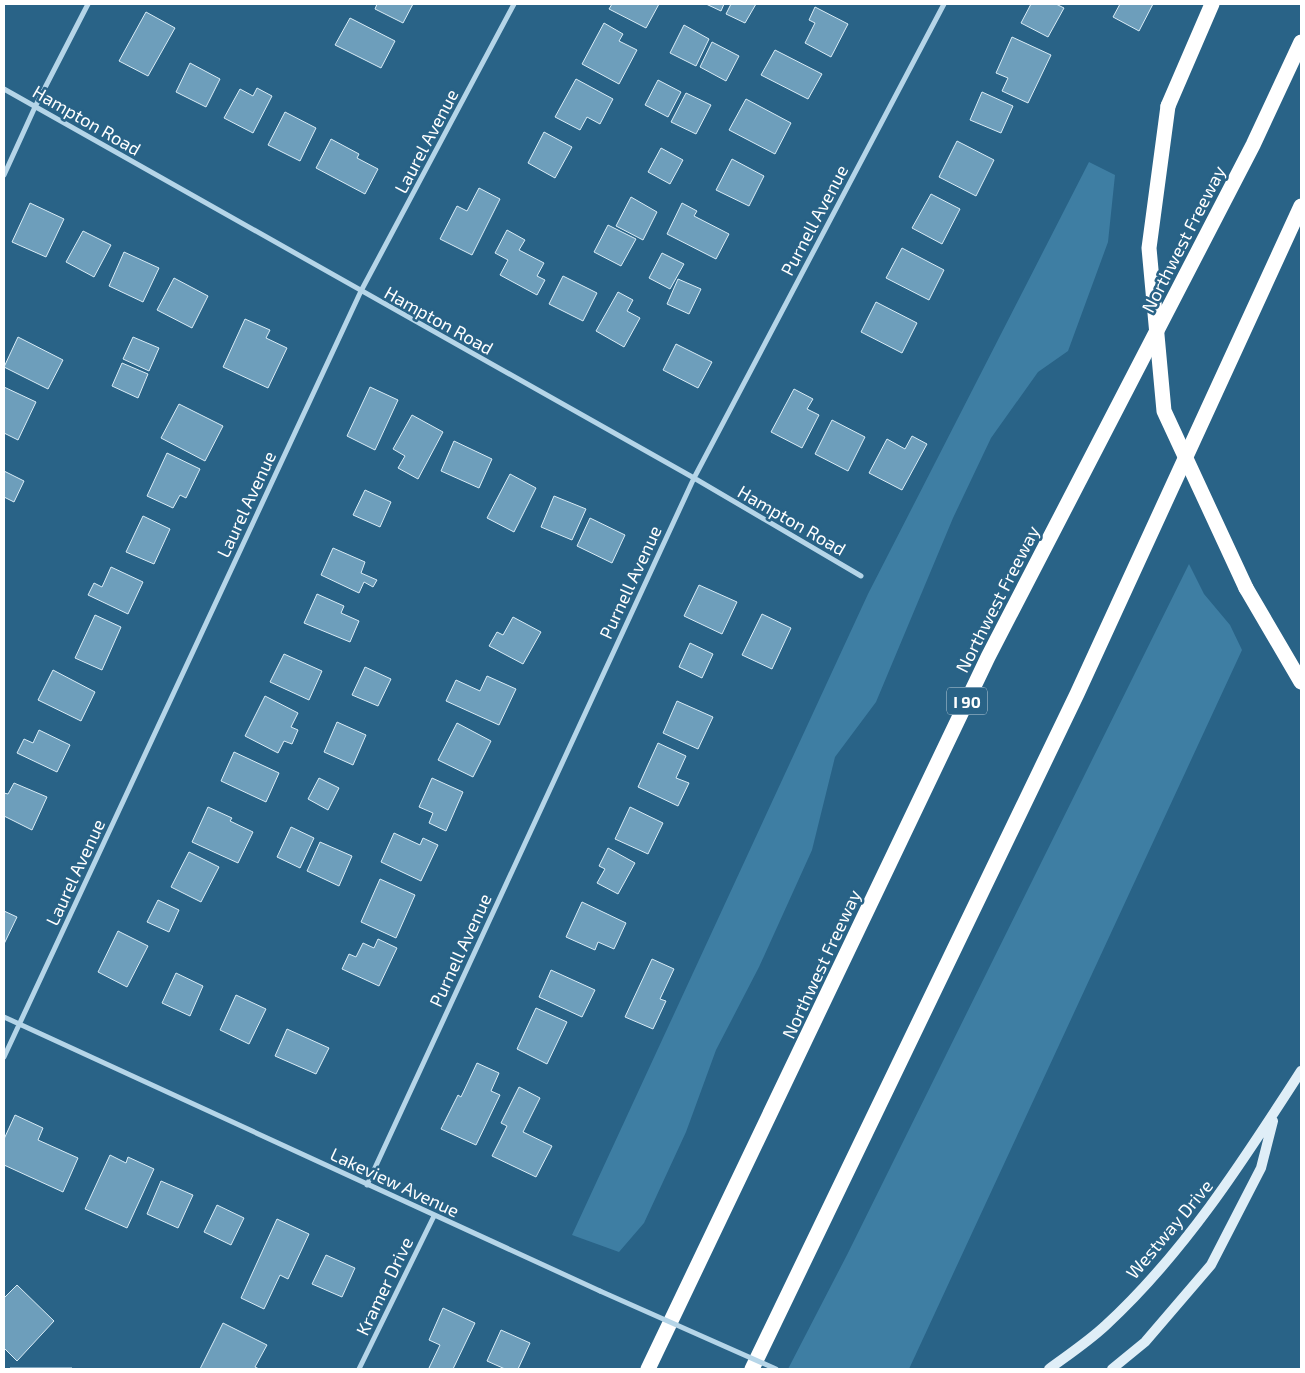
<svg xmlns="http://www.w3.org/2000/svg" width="1305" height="1373" viewBox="0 0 1305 1373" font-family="'Exo 2',sans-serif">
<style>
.green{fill:#3e7ea3}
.building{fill:#6d9ebb;stroke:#d9ecf6}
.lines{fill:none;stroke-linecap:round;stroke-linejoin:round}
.street{stroke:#b5d5e8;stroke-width:5}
.secondary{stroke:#dfeef7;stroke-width:10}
.highway{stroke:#fff;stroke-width:15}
.street-bridge{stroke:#b5d5e8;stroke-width:5}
.highway-bridge{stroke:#fff;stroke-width:15}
.labels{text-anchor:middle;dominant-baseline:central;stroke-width:5;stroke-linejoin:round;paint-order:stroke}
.shield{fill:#296387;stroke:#bfd0db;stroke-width:1}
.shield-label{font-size:16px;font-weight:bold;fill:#fff}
.street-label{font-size:18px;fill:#fff;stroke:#296387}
</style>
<rect width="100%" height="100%" fill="#296387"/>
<!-- green -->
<path class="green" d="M1089 162 1115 175 1108 242 1068 351 1038 372 991 438 953 518 876 702 835 757 812 850 759 967 716 1050 686 1132 644 1223 619 1252 572 1235 868 594Z
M1189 564 1204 594 1230 625 1242 650 909 1369H788L848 1253Z"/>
<!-- building -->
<path class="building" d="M377 4H413L403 23 375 9Z
M612 4H659L646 28 609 9Z
M706 4H724L721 11Z
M731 4H756L745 23 726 14Z
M1031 4H1056L1064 8 1048 37 1021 23Z
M1120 4H1153L1139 31 1113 17Z
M815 7 848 24 831 57 805 43 815 23 809 20Z
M146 12 175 28 148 76 119 61Z
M350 18 395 41 381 68 335 45Z
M604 23 623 34 619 41 637 50 619 84 582 64Z
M684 25 709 39 696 66 670 53Z
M1012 37 1051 55 1028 103 1002 91 1008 78 996 73Z
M712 42 739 56 726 81 700 67Z
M775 50 822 74 808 99 761 75Z
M190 63 220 79 206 107 176 92Z
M576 79 613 99 600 124 587 117 580 130 555 117Z
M658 80 681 92 668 117 645 105Z
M257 88 272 96 253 133 224 118 240 89 253 96Z
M982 92 1013 106 1001 133 970 120Z
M686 93 711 105 696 134 671 122Z
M746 99 791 123 775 154 729 130Z
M285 112 316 128 300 161 268 145Z
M544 132 572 147 555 178 528 163Z
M331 139 359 154 357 158 378 169 365 194 316 168Z
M957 141 994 160 976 196 939 177Z
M661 148 683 160 670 184 648 172Z
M732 159 764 176 749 206 716 190Z
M479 188 500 199 472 255 440 239 457 206 467 211Z
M931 194 960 209 942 244 912 228Z
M631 197 657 212 643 240 616 226Z
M30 203 64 219 46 257 12 242Z
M682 203 697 211 694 216 729 234 716 259 667 234Z
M608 225 636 239 621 266 594 252Z
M507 230 525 240 519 250 544 263 537 276 545 280 537 295 500 275 508 260 495 253Z
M83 231 111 245 94 277 66 262Z
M902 248 944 270 929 300 886 278Z
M124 252 159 268 143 302 109 286Z
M662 253 684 264 670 289 649 278Z
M563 276 597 293 583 321 549 304Z
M174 278 208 296 192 328 157 310Z
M678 279 701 289 689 314 667 304Z
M618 292 633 300 627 311 640 318 624 347 596 331Z
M876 302 917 323 902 353 861 332Z
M245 319 270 330 266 338 287 348 268 388 223 367Z
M18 337 63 360 48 389 4 367Z
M133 337 159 348 149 371 123 359Z
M676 344 712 362 698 388 663 370Z
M122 363 148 374 138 398 112 386Z
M4 387 36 402 18 440 4 433Z
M370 387 398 400 375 450 347 436Z
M794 389 813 399 807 409 819 415 802 448 771 432Z
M179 404 223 426 205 461 161 438Z
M412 415 443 432 418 479 398 468 405 456 393 449Z
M832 420 865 437 848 471 815 454Z
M912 436 927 444 902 490 869 473 887 439 905 449Z
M454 441 492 459 479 488 441 471Z
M167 453 200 469 186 498 180 495 173 508 147 496Z
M4 471 24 481 14 502 4 497Z
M510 474 536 488 514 532 487 518Z
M365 490 391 502 380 527 353 515Z
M554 496 586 509 572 540 541 527Z
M143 516 170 529 154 564 126 552Z
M590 518 625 535 612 563 577 546Z
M333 548 365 562 361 573 377 580 373 587 364 582 359 593 321 575Z
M111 567 143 582 128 614 88 595 94 583 102 587Z
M699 585 737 602 722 634 684 616Z
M317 594 344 606 341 613 359 621 350 642 304 623Z
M762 614 791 628 772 669 742 655Z
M95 615 121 627 102 670 75 658Z
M513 617 541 632 523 664 489 646 497 632 503 635Z
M690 643 713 654 702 678 679 667Z
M284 654 322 671 309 700 270 682Z
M365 667 391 679 378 706 352 695Z
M53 670 95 692 81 721 38 700Z
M487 676 516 689 499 725 446 701 456 680 480 691Z
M265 696 298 713 291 727 298 730 292 744 284 741 278 753 245 736Z
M677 701 713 717 698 749 663 733Z
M337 722 366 735 353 765 324 752Z
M457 723 491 741 473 777 438 760Z
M39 730 70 745 57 772 17 753 24 739 33 743Z
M658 743 686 756 676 778 689 783 678 806 638 787Z
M234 752 279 773 266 802 221 781Z
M319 778 339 788 328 810 308 799Z
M432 778 463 792 446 831 429 823 433 813 419 807Z
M14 783 47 797 32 830 4 816V793L8 794Z
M208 807 232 818 230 821 253 832 238 863 192 842Z
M630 807 663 823 648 854 615 839Z
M291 827 314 838 300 868 277 857Z
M394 833 420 845 423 838 438 845 421 881 381 862Z
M320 842 352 856 339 886 307 871Z
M608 848 635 863 618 894 597 883 605 869 599 866Z
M189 852 219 867 201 902 171 887Z
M380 879 415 895 396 938 361 922Z
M158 900 179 910 169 932 147 922Z
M582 902 626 923 614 949 598 942 595 950 566 937Z
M4 911 17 917 4 944Z
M118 931 148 946 127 987 98 972Z
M378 939 397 948 379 986 342 969 349 954 356 957 363 943 374 948Z
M652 959 674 969 660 999 666 1001 653 1029 625 1017Z
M551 970 595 990 582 1017 539 997Z
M176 973 203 986 190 1016 162 1003Z
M236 995 266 1009 249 1044 220 1030Z
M536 1008 567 1022 547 1064 517 1049Z
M287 1029 329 1048 316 1074 275 1056Z
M477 1063 499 1073 491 1091 500 1095 476 1145 441 1129 458 1095 461 1097Z
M519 1087 540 1098 523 1132 552 1146 536 1177 492 1156 507 1126 501 1123Z
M15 1115 43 1128 38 1140 78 1158 63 1192 4 1165V1139Z
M110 1155 126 1163 128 1157 154 1169 127 1228 85 1209Z
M161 1181 193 1195 178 1228 147 1214Z
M217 1205 244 1218 231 1245 204 1232Z
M277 1219 309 1234 288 1279 280 1275 264 1309 241 1298Z
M326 1255 355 1268 342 1297 312 1284Z
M17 1285 54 1321 17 1361 4 1348V1298Z
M443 1308 475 1323 453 1369H431L429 1368 440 1345 429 1340Z
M223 1323 267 1345 255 1367 259 1369H200Z
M501 1330 530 1343 518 1369H505L487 1361Z
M10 1368H72V1369H10Z"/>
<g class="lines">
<!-- street -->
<path class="street" d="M4 89 694 478 861 576
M4 175 35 107 88 4
M4 1017 600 1291
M4 1057 361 291 514 4
M367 1185 694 478 944 4
M359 1369 434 1216"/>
<!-- secondary -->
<path class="secondary" d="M1049 1369C1068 1355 1089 1341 1106 1325 1185 1252 1243 1161 1301 1071
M1112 1369 1145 1342 1211 1265 1261 1168 1273 1121"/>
<!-- highway -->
<path class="highway" d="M1168 106 1212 4
M1246 588 1301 682
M648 1369 988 657 1253 145 1301 42
M752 1369 1077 694 1301 206"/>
<!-- street-bridge -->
<path class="street-bridge" d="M600 1291 776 1369"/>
<!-- highway-bridge -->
<path class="highway-bridge" d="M1168 106 1149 248 1164 411 1246 588"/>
</g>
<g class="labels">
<!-- shield labels -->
<rect class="shield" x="947" y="687.5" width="40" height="27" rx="4"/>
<g class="shield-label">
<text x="967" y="701">I 90</text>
</g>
<!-- street labels -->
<g class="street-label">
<text transform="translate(87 120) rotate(30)">Hampton Road</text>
<text transform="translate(426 141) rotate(-62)">Laurel Avenue</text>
<text transform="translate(814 220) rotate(-62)">Purnell Avenue</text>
<text transform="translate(1183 239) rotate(-63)">Northwest Freeway</text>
<text transform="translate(439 320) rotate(29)">Hampton Road</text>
<text transform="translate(246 504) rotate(-65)">Laurel Avenue</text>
<text transform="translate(792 520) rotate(30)">Hampton Road</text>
<text transform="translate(630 582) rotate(-65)">Purnell Avenue</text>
<text transform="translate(997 599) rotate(-63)">Northwest Freeway</text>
<text transform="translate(75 872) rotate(-65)">Laurel Avenue</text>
<text transform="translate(460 950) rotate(-65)">Purnell Avenue</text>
<text transform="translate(821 964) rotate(-65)">Northwest Freeway</text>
<text transform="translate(395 1182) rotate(25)">Lakeview Avenue</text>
<text transform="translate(1169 1229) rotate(-50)">Westway Drive</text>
<text transform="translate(384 1286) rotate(-64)">Kramer Drive</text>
</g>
</g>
<!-- border -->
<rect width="1305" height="1373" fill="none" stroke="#ffffff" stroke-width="10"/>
</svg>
